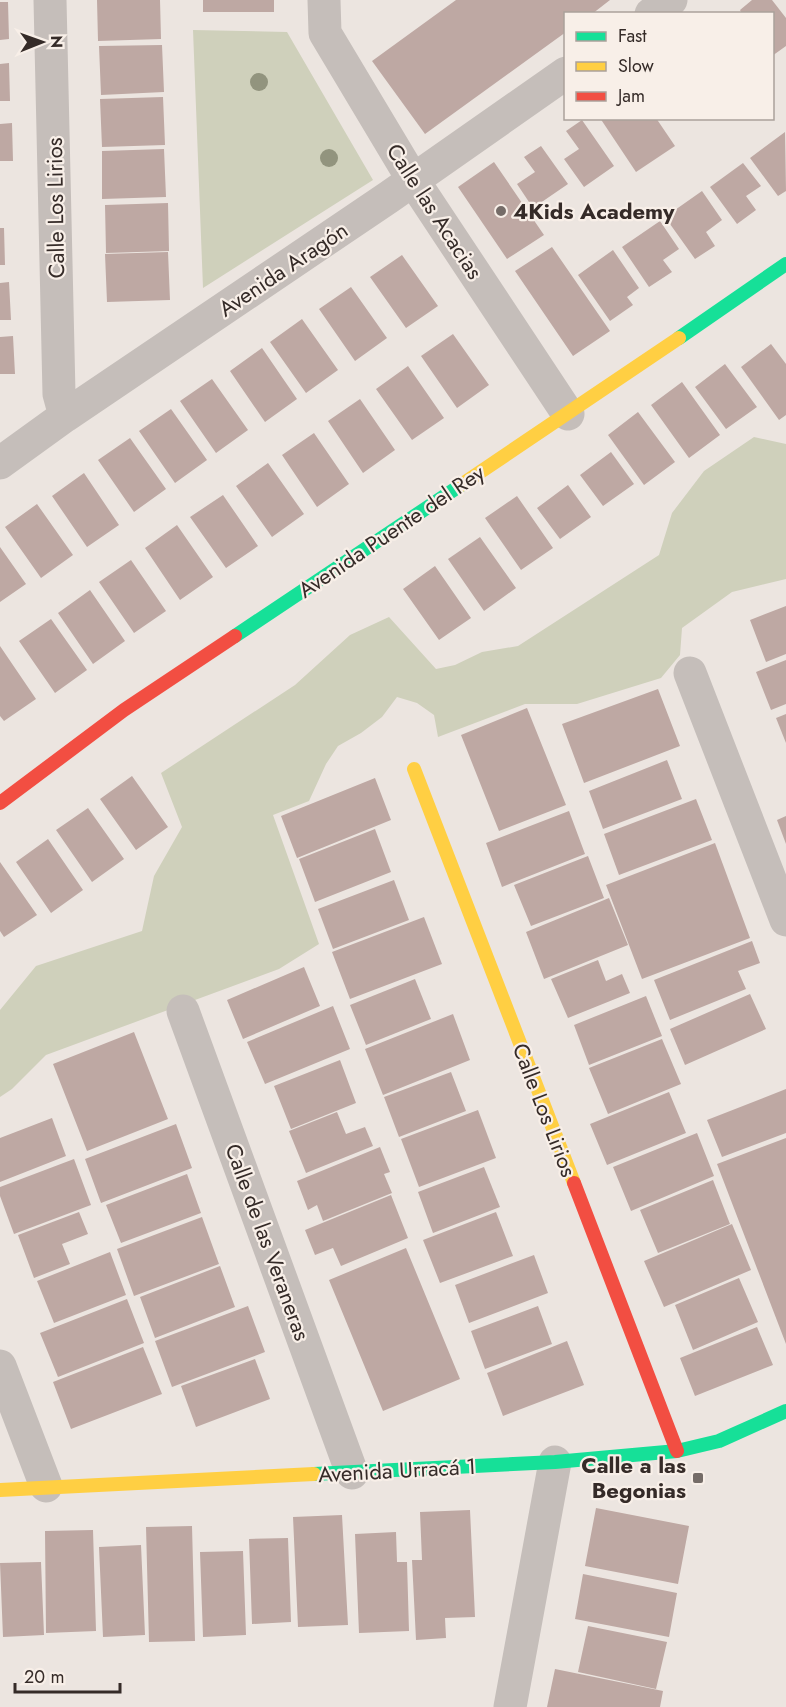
<svg xmlns="http://www.w3.org/2000/svg" width="786" height="1707" viewBox="0 0 786 1707" font-family="Jost,sans-serif">
<style>
.green{fill:#cfd0bb}
.building{fill:#bea8a3}
.lines{fill:none;stroke-linecap:round;stroke-linejoin:round}
.street{stroke:#c5beba;stroke-width:33}
.fast{stroke:#16e098;stroke-width:14}
.slow{stroke:#ffcf43;stroke-width:14}
.jam{stroke:#f24e42;stroke-width:14}
.tree{fill:#92947e}
.poi-dot{fill:#756c68;stroke:#f8efe8;stroke-width:2}
.labels{text-anchor:middle;dominant-baseline:central;stroke-width:4.5;stroke-linejoin:round;paint-order:stroke}
.street-label{font-size:22px;fill:#352b28;stroke:#f8efe8}
.poi-label{font-size:22px;font-weight:bold;fill:#352b28;stroke:#f8efe8;text-anchor:start}
</style>
<rect width="100%" height="100%" fill="#ece5e0"/>
<!-- green -->
<path class="green" d="M193 30 287 32 373 180 203 288Z
M754 437 786 444V579L732 592 682 628 680 655 661 678 577 704H525L438 737 434 715 417 703 397 697 382 717 361 733 338 746 326 764 309 801 273 815 319 944 279 969 46 1055 12 1089 0 1097V1010L36 966 142 931 154 876 182 827 161 773 295 685 350 635 389 617 436 669 455 665 482 652 518 646 659 555 672 513 704 471Z"/>
<!-- building -->
<path class="building" d="M97 0H160L161 39 98 41Z
M203 0H274V12H203Z
M456 0H610L592 14H566V32L425 134 372 61Z
M752 0H772L786 18V46L772 56V14H742L740 10Z
M0 2H8L9 39 0 40Z
M162 45 164 92 101 95 99 46Z
M9 63 10 101H0V64Z
M163 97 165 145 102 147 100 99Z
M600 118H656L675 146 636 172Z
M582 120 614 166 584 187 564 159 579 149 566 131Z
M12 123 13 161H0V124Z
M785 132 786 191 778 196 750 158Z
M541 146 568 184 533 208 517 184 535 172 524 157Z
M164 149 166 197 102 199V151Z
M494 162 544 235 507 259 458 187Z
M743 163 761 186 746 196 756 210 737 224 710 187Z
M702 191 722 220 706 232 715 246 695 259 665 217Z
M168 203 169 251 106 253 105 205Z
M660 221 679 249 663 260 672 272 649 287 622 247Z
M0 228H4L5 265H0Z
M552 247 610 331 573 356 515 271Z
M613 250 639 288 627 297 633 305 610 321 578 275Z
M168 252 170 300 107 302 105 254Z
M402 255 438 306 406 328 370 277Z
M9 282 11 320H0V283Z
M351 287 387 338 355 361 319 309Z
M302 319 338 370 306 393 270 342Z
M453 334 489 385 457 408 421 356Z
M13 336 15 374H0V337Z
M771 344 786 364V415L779 420 741 367Z
M262 348 297 399 265 422 230 371Z
M725 364 757 407 726 429 695 387Z
M408 366 444 418 412 440 376 389Z
M212 379 248 430 216 453 180 401Z
M682 382 720 435 689 458 651 405Z
M360 399 395 450 363 473 328 421Z
M171 409 207 460 175 483 139 431Z
M638 412 675 462 644 485 608 435Z
M314 433 349 484 317 507 282 455Z
M130 438 166 489 134 512 98 460Z
M611 452 634 484 603 506 580 475Z
M268 463 304 514 272 537 236 486Z
M84 473 119 525 87 547 52 496Z
M568 485 591 517 560 539 537 508Z
M223 495 258 546 226 568 190 517Z
M517 496 553 548 521 570 485 518Z
M37 504 73 555 41 578 5 527Z
M177 525 213 577 180 600 145 548Z
M480 537 516 588 484 611 448 559Z
M0 547 26 584 0 602Z
M131 560 166 611 134 633 99 582Z
M435 566 471 618 439 640 403 589Z
M90 590 125 641 93 664 58 613Z
M786 606V654L766 662 750 620Z
M51 619 87 670 55 693 19 641Z
M0 646 36 699 4 721 0 716Z
M786 660V704L771 710 756 672Z
M658 689 680 746 584 783 562 724Z
M527 708 566 805 499 831 461 735Z
M786 714V743L776 718Z
M667 760 682 799 603 829 589 791Z
M132 776 168 827 136 850 100 799Z
M375 778 391 820 297 858 281 816Z
M696 799 712 840 619 875 604 834Z
M88 808 124 859 92 882 56 830Z
M569 811 585 854 502 887 486 843Z
M786 816V844L777 820Z
M375 829 391 872 315 902 299 859Z
M48 839 83 890 51 913 16 862Z
M715 843 750 938 642 979 606 885Z
M588 856 604 898 531 926 514 885Z
M0 862 37 915 4 937 0 931Z
M394 880 409 920 333 949 318 909Z
M609 898 628 945 544 979 526 932Z
M424 917 442 964 350 999 332 952Z
M752 941 760 963 738 971 746 989 670 1020 654 980Z
M598 960 606 981 622 974 630 993 568 1018 551 979Z
M304 967 320 1006 243 1039 227 1000Z
M415 979 431 1019 366 1045 350 1005Z
M750 994 766 1029 685 1065 670 1029Z
M646 996 662 1036 589 1065 574 1025Z
M333 1006 350 1049 265 1084 247 1042Z
M453 1014 470 1060 383 1095 365 1049Z
M134 1032 168 1119 87 1151 53 1064Z
M662 1039 681 1084 608 1114 589 1068Z
M340 1060 356 1103 291 1129 274 1086Z
M451 1072 466 1111 399 1137 384 1097Z
M786 1089V1133L722 1157 707 1120Z
M669 1092 686 1133 607 1165 590 1124Z
M478 1110 496 1158 419 1187 401 1139Z
M337 1112 346 1134 365 1127 373 1146 306 1173 289 1131Z
M52 1118 66 1156 0 1182V1138Z
M176 1124 192 1168 101 1203 85 1159Z
M697 1133 714 1176 631 1211 613 1167Z
M786 1138V1344L717 1164Z
M380 1147 390 1172 384 1174 392 1193 323 1221 317 1205 308 1210 297 1181Z
M74 1159 91 1205 14 1234 0 1196V1187Z
M484 1167 500 1207 433 1233 418 1192Z
M187 1174 201 1213 121 1243 106 1205Z
M713 1180 730 1224 658 1253 640 1210Z
M391 1195 408 1238 341 1266 333 1248 315 1255 305 1230Z
M79 1212 88 1234 62 1244 70 1264 34 1278 18 1235Z
M496 1212 513 1256 440 1283 423 1240Z
M202 1217 219 1264 134 1296 117 1249Z
M732 1224 751 1270 664 1307 644 1261Z
M406 1248 460 1379 383 1411 329 1280Z
M110 1252 126 1295 54 1323 37 1281Z
M534 1255 548 1293 469 1323 455 1285Z
M220 1266 235 1307 155 1338 140 1297Z
M739 1278 758 1322 693 1350 675 1305Z
M127 1299 144 1343 58 1377 40 1333Z
M248 1306 265 1352 172 1387 155 1341Z
M538 1306 552 1344 485 1369 471 1331Z
M757 1327 773 1365 695 1396 680 1358Z
M567 1341 584 1385 503 1416 487 1373Z
M143 1347 162 1394 71 1429 53 1382Z
M255 1359 270 1399 196 1427 181 1386Z
M596 1508 689 1526 678 1584 585 1566Z
M470 1510 475 1617 445 1618 446 1638 416 1640 412 1560H422L420 1512Z
M342 1515 348 1625 298 1627 293 1517Z
M192 1526 195 1641 149 1642 146 1527Z
M93 1530 96 1631 46 1633 45 1531Z
M396 1532 397 1562H407L409 1631 359 1633 355 1534Z
M288 1538 291 1622 252 1624 249 1539Z
M141 1545 145 1635 103 1637 99 1547Z
M243 1551 246 1635 203 1637 200 1552Z
M41 1562 44 1635 3 1637 0 1563Z
M583 1574 677 1593 669 1637 575 1619Z
M588 1626 667 1642 656 1689 578 1672Z
M555 1669 663 1691 660 1707H547Z"/>
<g class="lines">
<!-- street -->
<path class="street" d="M50 0 59 394 65 416
M324 0 325 33 413 180 568 414
M651 14 671 0
M0 463 65 416 389 197 566 73
M690 673 786 920
M183 1011 352 1473
M0 1366 46 1486
M510 1707 555 1462"/>
<!-- fast -->
<path class="fast" d="M679 338 786 264
M235 636 461 485
M314 1474 555 1462 677 1451 719 1441 786 1411"/>
<!-- slow -->
<path class="slow" d="M461 485 679 338
M414 769 574 1183
M0 1490 314 1474"/>
<!-- jam -->
<path class="jam" d="M0 803 124 710 235 636
M574 1183 677 1451"/>
</g>
<!-- trees -->
<g class="tree">
<circle cx="259" cy="82" r="9"/>
<circle cx="329" cy="158" r="9"/>
</g>
<!-- markers -->
<g class="poi-dot">
<circle cx="501" cy="211" r="6"/>
<rect x="692" y="1472" width="12" height="12" rx="3"/>
</g>
<g class="labels">
<!-- street labels -->
<g class="street-label">
<text transform="translate(55 208) rotate(-91)">Calle Los Lirios</text>
<text transform="translate(435 211) rotate(57)">Calle las Acacias</text>
<text transform="translate(283 269) rotate(-34)">Avenida Aragón</text>
<text transform="translate(391 531) rotate(-34)">Avenida Puente del Rey</text>
<text transform="translate(545 1110) rotate(69)">Calle Los Lirios</text>
<text transform="translate(268 1242) rotate(70)">Calle de las Veraneras</text>
<text transform="translate(397 1470) rotate(-3)">Avenida Urracá 1</text>
</g>
<!-- poi labels -->
<g class="poi-label">
<text x="513" y="211">4Kids Academy</text>
<text x="686" y="1465" text-anchor="end">Calle a las<tspan x="686" dy="25">Begonias</tspan></text>
</g>
</g>
<!-- legend -->
<rect x="564" y="12" width="210" height="108" fill="#f8efe8" stroke="#aaa19b" stroke-width="1.5"/>
<rect x="576" y="32" width="30" height="9" fill="#16e098" stroke="#aaa19b" stroke-width="1.5"/>
<text x="618" y="42" font-size="18" fill="#352b28">Fast</text>
<rect x="576" y="62" width="30" height="9" fill="#ffcf43" stroke="#aaa19b" stroke-width="1.5"/>
<text x="618" y="72" font-size="18" fill="#352b28">Slow</text>
<rect x="576" y="92" width="30" height="9" fill="#f24e42" stroke="#aaa19b" stroke-width="1.5"/>
<text x="618" y="102" font-size="18" fill="#352b28">Jam</text>
<!-- north arrow -->
<g transform="translate(42 42) rotate(89)" stroke="#f8efe8" stroke-width="4.5" paint-order="stroke">
<path d="M0-4.5L10 22L0 15L-10 22Z" fill="#352b28"/>
<text y="-9" font-size="16" font-weight="bold" text-anchor="middle" fill="#352b28">N</text>
</g>
<!-- scale -->
<path d="M15 1683v9h105v-9" fill="none" stroke="#352b28" stroke-width="3"/>
<text x="24" y="1683" font-size="18" fill="#352b28" stroke="#f8efe8" stroke-width="4.5" paint-order="stroke">20 m</text>
</svg>
